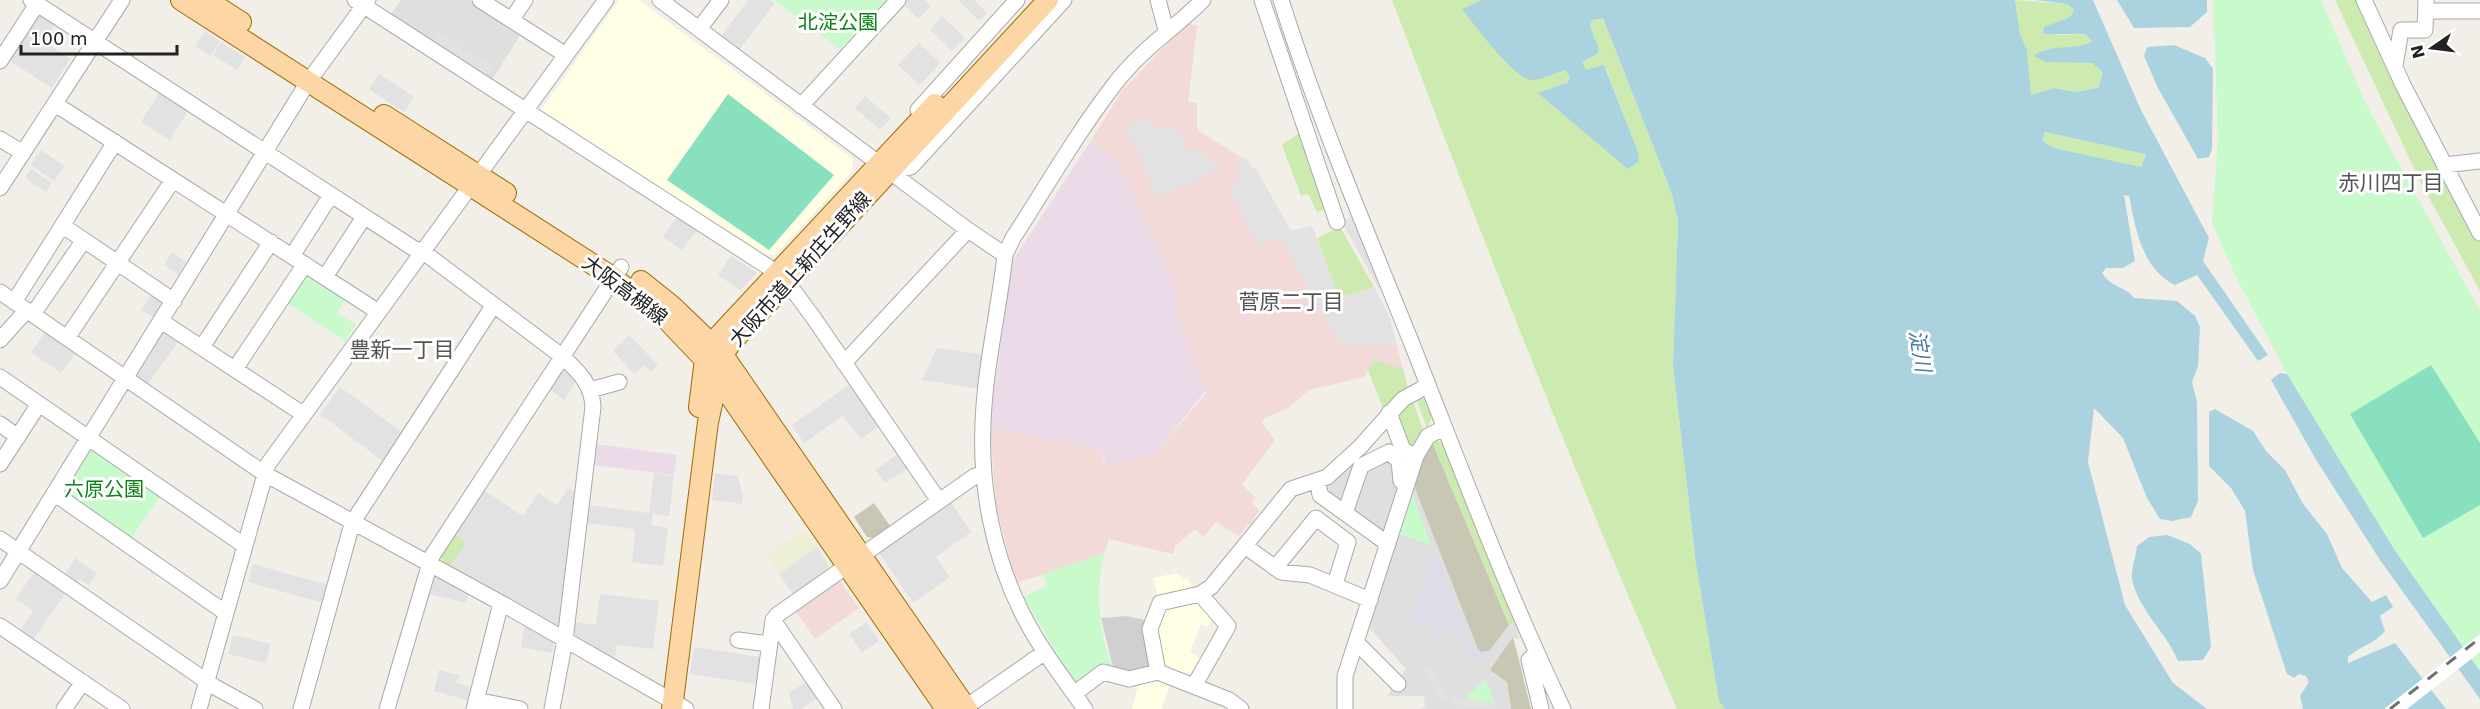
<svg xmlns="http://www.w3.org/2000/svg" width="2480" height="709" viewBox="0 0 2480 709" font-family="'DejaVu Sans','Noto Sans JP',sans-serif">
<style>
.residential{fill:#e0dfdf}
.commercial{fill:#f2dad9}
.industrial{fill:#ebdbe8}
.education{fill:#ffffe5}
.religious{fill:#d0d0d0}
.construction{fill:#c7c7b4}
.farmland{fill:#eef0d5}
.grass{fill:#cdebb0}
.park{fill:#c8facc}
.pitch{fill:#88e0be}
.parking{fill:#e2e2e2}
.plaza{fill:#dddde8}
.water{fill:#aad3df;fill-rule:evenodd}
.pier{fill:#fff}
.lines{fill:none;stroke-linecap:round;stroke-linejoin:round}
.minor-casing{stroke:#a9a9a9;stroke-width:17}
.major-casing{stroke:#a06b00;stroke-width:22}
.minor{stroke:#fff;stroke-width:15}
.major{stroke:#fcd6a4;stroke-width:20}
.rail{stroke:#707070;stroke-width:3;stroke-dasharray:12 12;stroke-linecap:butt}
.labels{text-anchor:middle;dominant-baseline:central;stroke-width:6;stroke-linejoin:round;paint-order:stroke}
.park-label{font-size:20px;fill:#0c8416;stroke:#fff}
.street-label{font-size:20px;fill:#222;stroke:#fff}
.neighbourhood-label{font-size:21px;fill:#555;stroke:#fff}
.water-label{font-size:21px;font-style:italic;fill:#4a7aab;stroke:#fff}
</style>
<rect width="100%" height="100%" fill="#f2efe9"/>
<!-- residential -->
<path class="residential" d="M401 0H469L521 34 492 80 391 15Z
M1388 447 1414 486 1489 651 1505 628 1515 623 1520 640 1513 637 1500 675 1507 682 1511 709H1419L1425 707 1424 696H1387L1406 669 1366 624 1393 550 1320 488 1341 469Z"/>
<!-- commercial -->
<path class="commercial" d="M1187 23 1197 26 1188 102 1197 103V130L1248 161 1252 169 1255 168 1291 231 1312 226 1339 298 1374 287 1389 316 1403 369 1374 361 1364 377 1309 390 1288 408 1265 418 1262 423 1275 440 1242 485 1256 498 1252 503 1260 510 1252 521 1255 524 1253 527 1249 524 1239 536 1216 522 1203 537 1195 529 1175 546 1173 554 1109 539 1104 555 1016 583 996 507 990 427 1100 450 1104 463 1154 455 1206 393 1189 352 1177 312 1174 287 1120 165 1090 142 1122 91Z
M834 581 841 582 859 608 815 639 794 609Z"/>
<!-- industrial -->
<path class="industrial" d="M1090 142 1120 165 1174 287 1177 312 1189 352 1206 390 1154 455 1106 464 1100 450 990 427V421L1012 262Z
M596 444 677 455 674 475 593 465Z"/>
<!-- education -->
<path class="education" d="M619 0H639L853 159 852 172 776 254 769 256 544 115 541 110Z
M1177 573 1184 580 1187 578 1196 592 1159 600 1153 578Z
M1197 597 1214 616 1207 627 1201 624 1190 652 1204 661 1191 682 1161 669 1154 623 1161 605Z
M1140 679 1171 680 1162 709H1132Z"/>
<!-- religious -->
<path class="religious" d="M1127 616 1149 621 1153 668 1149 672H1116L1113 667 1101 618Z"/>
<!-- construction -->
<path class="construction" d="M1431 439 1509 625 1489 651 1481 652 1478 649 1414 486Z
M874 503 890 526 874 538 867 537 854 517Z
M1513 637 1517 652 1531 709H1511L1507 682 1490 670Z"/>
<!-- farmland -->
<path class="farmland" d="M804 529 817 548 779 573 767 555Z"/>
<!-- grass -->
<path class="grass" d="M1392 0H1482L1463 9 1533 81 1565 69 1570 77 1568 82 1538 93 1639 154 1605 66 1586 71 1582 62 1597 54 1599 49 1590 26 1592 20 1603 18 1672 194 1678 221 1673 366 1696 564 1719 701 1725 709H1677C1575 476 1482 238 1392 0Z
M2015 0 2067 4 2074 10 2070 17 2045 27 2058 35 2085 34 2092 43 2080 48 2041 50 2079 63H2092L2103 72 2098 88 2075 92 2054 88 2031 95 2027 50 2020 34Z
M2335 0H2358L2480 240V291L2420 181Z
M1302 131 1326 209 1317 212 1308 194 1301 196 1282 145Z
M2045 132 2146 154 2142 168 2054 148 2042 141Z
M1340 227 1374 287 1339 298 1317 238Z
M1373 360 1403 369 1408 388 1385 413 1368 371Z
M1415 396 1426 400 1432 417 1427 429Z
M1407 399 1414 404 1424 432 1416 449 1404 446 1392 414Z
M1431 439 1442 443 1515 623 1509 625Z
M454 534 466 542 450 567 442 562 440 556Z"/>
<!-- park -->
<path class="park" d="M774 0H886L840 49Z
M2213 0H2321L2366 104 2480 311V671L2394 549 2287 374 2235 275 2212 223 2218 138Z
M304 272 347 296 337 313 356 324 345 341 284 301Z
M94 448 162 494 129 541 63 491 88 449Z
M1412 492 1431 545 1398 534Z
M1102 554 1104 555C1095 589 1098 640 1116 672L1081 681H1074L1023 597 1047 585 1043 574Z
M1484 680 1487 682 1495 703 1465 699Z"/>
<!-- pitch -->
<path class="pitch" d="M728 94 834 175 769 250 667 180Z
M2431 365 2480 443V505L2423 538 2350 414Z"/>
<!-- parking -->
<path class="parking" d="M748 0H770L775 3 740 49 722 35Z
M904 0H925L931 6 918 19 902 2Z
M958 0H974L987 13 979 21Z
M41 14 55 23 45 40 27 29 35 17Z
M942 16 965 38 952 51 930 30Z
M29 31 70 59 52 88 10 61Z
M205 31 220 41 210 56 195 46Z
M438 33 492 67 487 75 433 40Z
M221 42 245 57 237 70 213 55Z
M919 43 940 63 920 85 898 65Z
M379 74 414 97 404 112 369 89Z
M159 93 188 111 170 140 141 122Z
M865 96 891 118 880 130 855 108Z
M1148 118 1153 131 1166 127 1180 131 1187 151 1195 148 1223 167 1157 197 1126 126Z
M41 150 65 166 54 181 31 165Z
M1242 157 1248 161 1252 169 1255 168 1291 231 1312 226 1338 298 1374 287 1389 316 1396 345 1339 344 1280 236 1259 247 1228 186 1235 182Z
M31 169 52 183 46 192 25 178Z
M678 215 699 228 682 250 663 237Z
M1351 217 1354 219 1386 287 1379 289 1342 222Z
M172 252 186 262 178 275 164 265Z
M731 256 757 273 740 290 718 275Z
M153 292 165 299 153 317 141 310Z
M46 331 76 352 61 373 31 352Z
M166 332 179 341 147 385 138 378 136 373 160 335Z
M629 335 658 365 651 372 644 365 634 374 613 351Z
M937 348 987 355 981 389 922 380Z
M562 370 577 379 564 400 550 390Z
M852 383 880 425 861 439 843 416 804 443 792 425Z
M340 387 403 433 384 462 320 414Z
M900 453 910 467 885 483 875 470Z
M654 473 674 476 669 516 653 514 651 525 668 528 663 566 632 562 635 533 633 529 586 523 588 505 649 513Z
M715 473 738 476 743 496 742 504 712 500Z
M568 488 577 494 561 623 555 626 450 567 466 542 454 534 483 490 523 516 538 493 557 505Z
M950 501 971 532 936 557 950 577 913 603 880 554 881 548Z
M817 547 828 564 827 570 793 594 779 574Z
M75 558 97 573 89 585 80 579 76 585 63 577Z
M253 564 328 585 323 603 248 582Z
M34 573 65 594 32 641 19 632 33 611 16 598Z
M436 573 470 592 466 603 430 594Z
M600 594 659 601 653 649 617 645 615 659 576 636 572 630 574 622 596 625Z
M867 622 879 641 862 652 849 634Z
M525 623 555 639 552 653 521 647Z
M233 635 271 644 266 663 228 654Z
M694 647 761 657 757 684 690 674Z
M1428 665 1449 698 1443 702 1422 669Z
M439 670 459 675 456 683 470 687 467 700 434 691Z
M807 681 819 697 801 709H793L789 693Z
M1454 697 1495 703 1494 709 1453 705Z"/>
<!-- plaza -->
<path class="plaza" d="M1435 554 1469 641 1481 652 1489 651 1481 663 1474 659 1471 660 1449 627 1445 629 1447 636 1431 639V631L1407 616 1415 609 1432 555Z"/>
<!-- water -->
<path class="water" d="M1482 0H2015L2020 34 2027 50 2031 95 2054 88 2075 92 2098 88 2103 72 2092 63 2046 62 2034 56C2049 43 2074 51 2092 42L2085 34H2043L2044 27 2070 17 2074 10 2067 4 2035 0H2093L2141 110 2209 238 2203 261 2268 355 2258 361 2197 275 2175 285C2142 269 2136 230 2129 196L2124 195 2135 261 2123 268H2106L2102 273C2112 289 2126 286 2134 298L2177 301 2195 316 2200 327 2198 366 2192 382 2197 402 2198 501 2191 517 2172 521 2160 519 2147 498 2123 438 2094 408 2088 462 2125 605 2173 683 2207 709H1725L1719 701 1696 564 1673 366 1678 221 1672 194 1603 18 1592 20 1590 26 1599 49 1597 54 1582 62 1586 70 1604 65 1639 154 1638 162 1628 169 1538 93 1568 82 1570 77 1565 70C1555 73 1540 81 1530 80 1514 78 1473 23 1462 9ZM2045 132 2145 154 2146 155 2141 167 2054 148 2042 141Z
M2117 0H2207V12L2190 27 2134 28Z
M2174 45 2205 58 2213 69 2212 149 2209 157 2198 159 2158 88 2144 56 2147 47Z
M2280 373 2287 374 2394 549 2480 671V699L2380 560 2315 458 2271 380Z
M2215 409 2253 431 2266 451 2285 470 2303 504 2327 534 2342 568 2372 602 2386 595 2393 607 2380 616 2385 631C2376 643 2360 646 2348 657V663L2395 643 2446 709H2303L2300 696 2309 682 2306 676 2299 674 2294 678 2287 674 2253 570 2245 511 2231 488 2209 466V412Z
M2167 535 2190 544 2201 554 2211 647 2203 660 2178 661C2167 633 2138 610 2132 579 2131 570 2136 556 2137 546L2149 537Z"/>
<!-- pier -->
<path class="pier" d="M2480 634V652L2407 709H2384Z"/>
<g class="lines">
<!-- minor casing -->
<g class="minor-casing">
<path id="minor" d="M31 0 413 248 422 251 563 357C578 371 592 384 593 407L565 640 552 709
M355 0 776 272 787 282 813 317 939 501
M480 0 566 55
M660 0 968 230 1005 255
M1158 0 1166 30
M1262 0 1337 222
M1281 0C1318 117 1366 230 1412 344 1460 466 1506 590 1563 709
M2364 0 2403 85 2480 233
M2426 11H2480
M511 20 525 0
M699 29 721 0
M0 61 37 4
M2395 66 2401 30H2425L2426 0
M55 104 377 311
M801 106 898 0
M918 110 1017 0
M0 139 23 153
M2444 165 2480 161
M892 171 911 167 1064 0
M0 188 122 0
M63 226 174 301
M292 256 331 195
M325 277 364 217
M0 292 265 474 501 603 686 709
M14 302 115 142
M33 314 84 240
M161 321 303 414
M67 338 173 180
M0 340 27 310
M202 347 271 242
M844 363 968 230
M235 369 305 264
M0 377 245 546
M590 390 619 382
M1389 413 1403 450 1416 456
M0 424 18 437
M0 464 39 404
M1318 482 1320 495 1388 544
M55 494 226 613
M1345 513 1361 466 1389 452 1399 461 1401 481 1407 485
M0 539 215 687 255 709
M1245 546 1281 572 1310 575 1370 600
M1275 568 1316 518 1348 542 1335 584
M0 581 308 82 368 0
M773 620 834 709
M0 626 122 709
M738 640 769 644
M1356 642 1398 684
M1536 653 1529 660 1541 709
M1158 672 1150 629 1160 603 1200 594 1211 587 1291 489 1327 477 1360 447 1403 399 1427 386
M1194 686 1228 626 1200 594
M1074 694 1103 672 1129 679 1158 672 1229 700 1241 709
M476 700 520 709
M64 709 83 682
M199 709 268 464 606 0
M301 709 350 531 358 514 493 306
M387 709 432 556 621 267
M474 709 501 603
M761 709 773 620 777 615 975 476 983 474
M963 709 1045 652
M1085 709C1063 678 1039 647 1022 613 993 555 980 488 983 423 985 367 999 310 1005 255L1013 238C1046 187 1077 133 1114 85 1140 50 1173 30 1203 0
M1345 709V676L1416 456 1428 436 1444 428"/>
</g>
<!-- major casing -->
<g class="major-casing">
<path id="major" d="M181 0 614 278 667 320 705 360 946 709
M207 0 241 22
M384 115 506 193
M641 281 671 305 723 355 967 709
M699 407 705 360 711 344 935 104
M672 709 708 422 723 355 730 344 1048 0"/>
</g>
<!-- minor -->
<use href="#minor" class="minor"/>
<!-- major -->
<use href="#major" class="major"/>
<!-- rail -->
<path class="rail" d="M2390 709 2480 638"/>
</g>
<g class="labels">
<!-- park labels -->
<g class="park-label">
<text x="838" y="22">北淀公園</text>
<text x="104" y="489">六原公園</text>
</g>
<!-- street labels -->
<g class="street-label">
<text transform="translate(800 269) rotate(-48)">大阪市道上新庄生野線</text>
<text transform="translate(625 290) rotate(37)">大阪高槻線</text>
</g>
<!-- neighbourhood labels -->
<g class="neighbourhood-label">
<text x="2391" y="183">赤川四丁目</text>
<text x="1291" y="302">菅原二丁目</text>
<text x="402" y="350">豊新一丁目</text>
</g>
<!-- water labels -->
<g class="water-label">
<text transform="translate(1920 351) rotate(80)">淀川</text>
</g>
</g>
<!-- north arrow -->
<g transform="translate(2432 48) rotate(256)" stroke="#ffffff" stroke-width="4.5" paint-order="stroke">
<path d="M0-4.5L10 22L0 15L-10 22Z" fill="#222222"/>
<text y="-9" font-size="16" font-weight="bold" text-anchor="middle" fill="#222222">N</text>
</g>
<!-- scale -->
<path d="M21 45v9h156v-9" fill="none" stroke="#222222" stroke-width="3"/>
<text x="30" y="45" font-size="18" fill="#222222" stroke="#ffffff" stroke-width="4.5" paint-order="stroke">100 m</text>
</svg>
